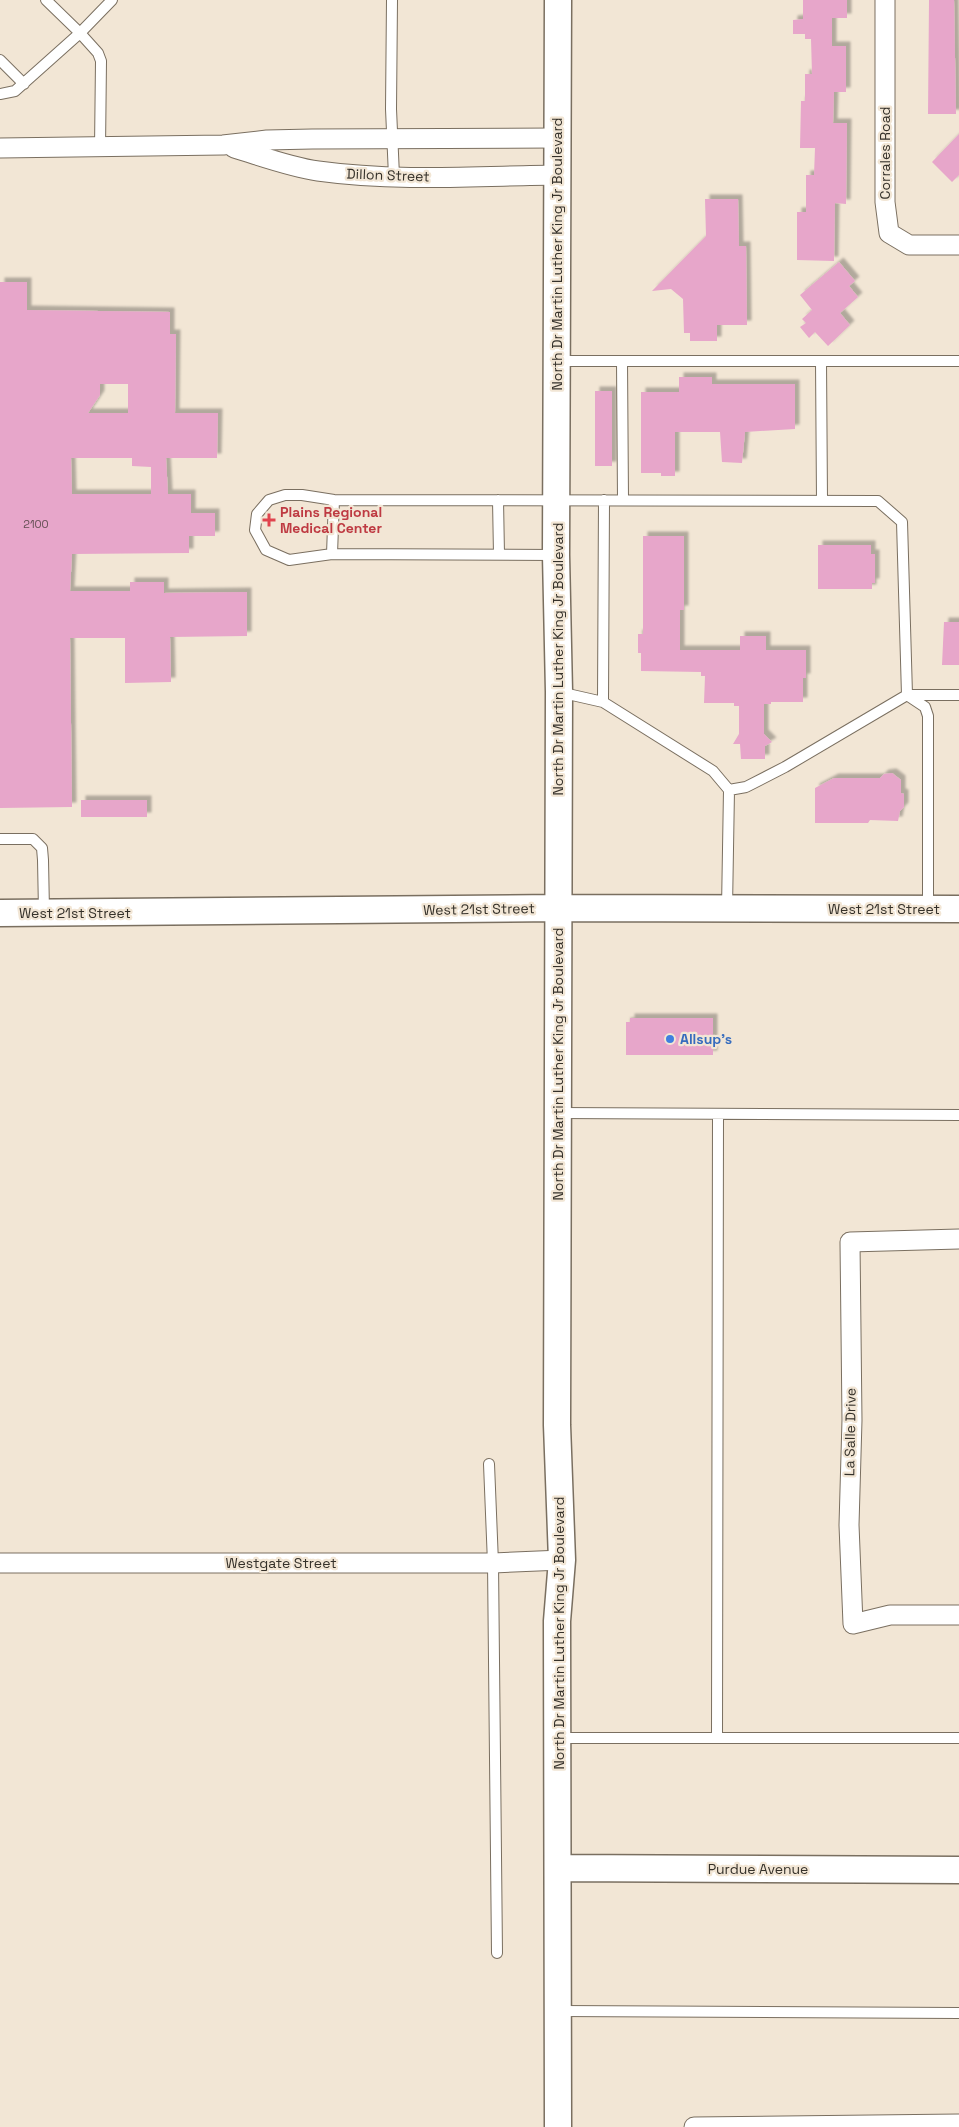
<svg xmlns="http://www.w3.org/2000/svg" width="959" height="2127" viewBox="0 0 959 2127" font-family="'Space Grotesk',sans-serif">
<style>
.building{fill:#e7a6ca;fill-rule:evenodd;filter:url(#shadow)}
.lines{fill:none;stroke-linecap:round;stroke-linejoin:round}
.lane-casing{stroke:#7a6f60;stroke-width:12}
.street-casing{stroke:#7a6f60;stroke-width:21}
.secondary-casing{stroke:#7a6f60;stroke-width:29}
.lane{stroke:#fff;stroke-width:10}
.street{stroke:#fff;stroke-width:19}
.secondary{stroke:#fff;stroke-width:26}
.health-dot{fill:#e0444e;stroke:#f2e6d5;stroke-width:2}
.shop-dot{fill:#3f7fe0;stroke:#f2e6d5;stroke-width:2}
.labels{text-anchor:middle;dominant-baseline:central;stroke-width:4.5;stroke-linejoin:round;paint-order:stroke}
.number-label{font-size:11px;fill:#624e52}
.street-label{font-size:14px;fill:#35312a;stroke:#f2e6d5}
.health-label{font-size:14px;font-weight:bold;fill:#be3a42;stroke:#f2e6d5;text-anchor:start}
.shop-label{font-size:14px;font-weight:bold;fill:#366cbe;stroke:#f2e6d5;text-anchor:start}
</style>
<defs>
<filter id="shadow"><feDropShadow dx="4.5" dy="-4.5" stdDeviation="1" flood-color="#0004"/></filter>
</defs>
<rect width="100%" height="100%" fill="#f2e6d5"/>
<!-- building -->
<path class="building" d="M803 0H847V18H832V46H846V92H834L833 123H847L846 204 835 203 834 261 797 260V212H806V175H814L815 148H800L801 101H805V74H812L811 39H805V34H793V20L803 19Z
M929 0H954L956 114H928Z
M959 134V175L952 182 932 162Z
M705 199H738L739 246H746L747 325H717V341H690V333H684L683 299 671 289 652 291 706 236Z
M839 262 855 281 849 286 858 297 840 313 850 325 828 346 815 332 809 338 800 327 806 323 802 319 812 310 800 295Z
M0 282H27V310L170 312V334H176L175 413H218L217 458H166L168 494H191V513H215V536H189V553L72 554 70 591H130V582H164V593L247 592V636L170 637 171 682 125 683V638H70L72 807 0 808ZM100 384H128V413H88L100 395ZM71 458H132V466L151 467V494H72Z
M679 377H712V384H795V429L745 432 742 463 722 462 720 432H675V476H661V473H641V392H679Z
M595 391H612V466H595Z
M643 536H684V610H680V650H740V636H766V650H806V678H803V702H771V704H764V734L772 742 765 746V759H741L740 744H733L739 734V706H734V703H704L705 676H701V672L641 671V653H638V634H643Z
M818 545H871V554H875V583H872V589H818Z
M944 622H959V665H942Z
M892 773 901 780V793L904 794V807L900 811 898 821 870 820 868 823H815V788L834 778H880L884 774Z
M81 800H147V817H81Z
M630 1018H713V1055H626V1022H630Z"/>
<g class="lines">
<!-- lane casing -->
<g class="lane-casing">
<path id="lane" d="M392 0 391 109 394 176
M0 60 24 84
M0 94 15 91 80 33 46 0
M100 148 101 61 98 53 80 33 112 0
M558 361H959
M622 361 623 500
M821 361 822 501
M498 500 499 554
M332 554 334 500
M555 555 332 554 289 560 266 550 255 530 257 514 269 500 285 495H302L334 500 878 501 902 522 907 695 925 707 928 716V909
M559 692 603 702 713 771 729 790 727 908
M603 702 604 500
M729 790 746 787 785 767 907 695H959
M0 839H33L42 848 43 860 44 911
M558 1113 959 1115
M489 1464 493 1563 497 1953
M558 1738H959
M717 1738 718 1114
M559 2011 959 2013"/>
</g>
<!-- street casing -->
<g class="street-casing">
<path id="street" d="M885 0V202L889 233 909 245H959
M0 148 223 145 267 140 312 139 557 138
M234 148C261 156 290 167 318 171 397 182 478 176 557 175
M959 1239 850 1242 852 1420 849 1525 853 1624 890 1615H959
M0 1563H493L562 1560
M694 2127 959 2124"/>
</g>
<!-- secondary casing -->
<g class="secondary-casing">
<path id="secondary" d="M0 913 558 908 959 909
M558 1868 959 1870
M558 2127 557 1621 562 1560 557 1425 559 692 556 555 558 0"/>
</g>
<!-- lane -->
<use href="#lane" class="lane"/>
<!-- street -->
<use href="#street" class="street"/>
<!-- secondary -->
<use href="#secondary" class="secondary"/>
</g>
<!-- markers -->
<path class="health-dot" d="M266.5 512.5h5v5h5v5h-5v5h-5v-5h-5v-5h5z"/>
<circle class="shop-dot" cx="670" cy="1039" r="5"/>
<g class="labels">
<!-- number labels -->
<g class="number-label">
<text x="36" y="524">2100</text>
</g>
<!-- street labels -->
<g class="street-label">
<text transform="translate(885 153) rotate(-90)">Corrales Road</text>
<text transform="translate(388 175) rotate(2)">Dillon Street</text>
<text transform="translate(557 254) rotate(-90)">North Dr Martin Luther King Jr Boulevard</text>
<text transform="translate(558 659) rotate(-90)">North Dr Martin Luther King Jr Boulevard</text>
<text transform="translate(479 909) rotate(-1)">West 21st Street</text>
<text x="884" y="909">West 21st Street</text>
<text x="75" y="913">West 21st Street</text>
<text transform="translate(558 1064) rotate(-90)">North Dr Martin Luther King Jr Boulevard</text>
<text transform="translate(850 1432) rotate(-89)">La Salle Drive</text>
<text x="281" y="1563">Westgate Street</text>
<text transform="translate(559 1633) rotate(-90)">North Dr Martin Luther King Jr Boulevard</text>
<text x="758" y="1869">Purdue Avenue</text>
</g>
<!-- health labels -->
<g class="health-label">
<text x="280" y="512">Plains Regional<tspan x="280" dy="16">Medical Center</tspan></text>
</g>
<!-- shop labels -->
<g class="shop-label">
<text x="680" y="1039">Allsup's</text>
</g>
</g>
</svg>
